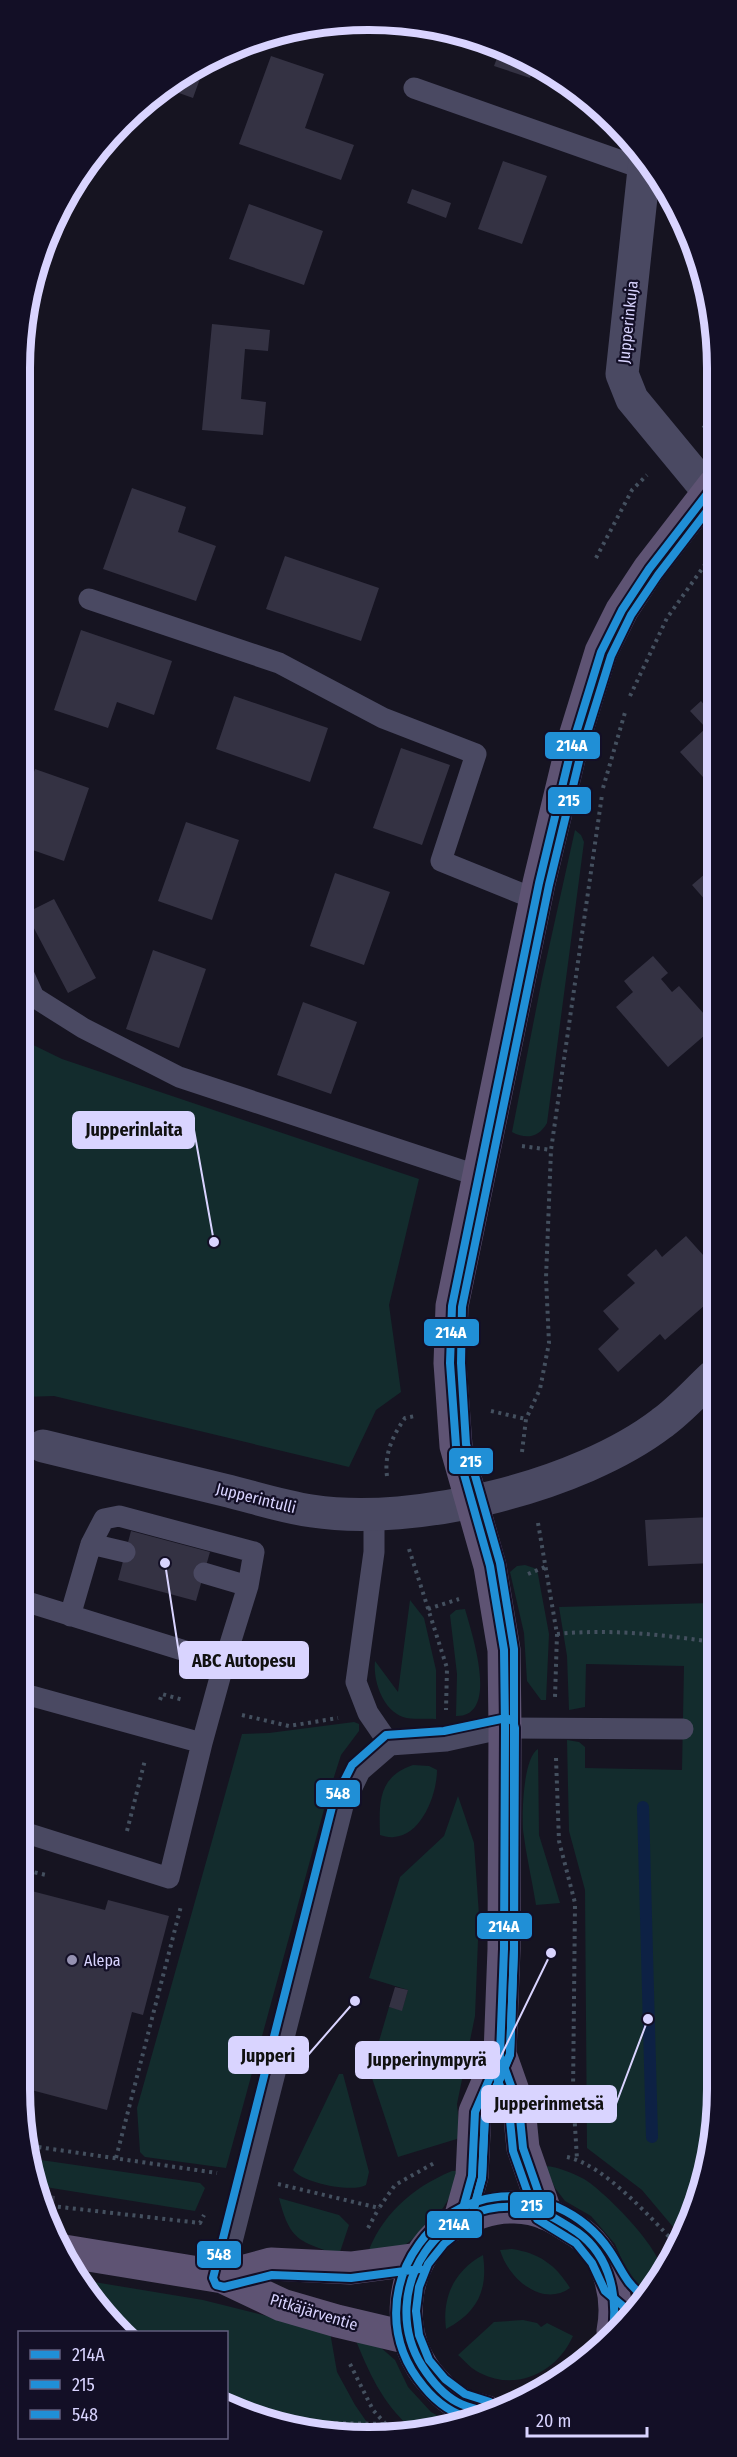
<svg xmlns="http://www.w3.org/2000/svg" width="737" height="2457" viewBox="0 0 737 2457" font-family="'Fira Sans Condensed',sans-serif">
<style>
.green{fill:#132c2d}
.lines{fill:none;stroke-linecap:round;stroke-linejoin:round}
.stream{stroke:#0d2144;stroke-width:12}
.building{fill:#343243}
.path{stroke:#44505f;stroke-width:4;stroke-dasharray:3 4.5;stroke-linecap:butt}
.service{stroke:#4a4962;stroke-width:21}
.minor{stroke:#4a4962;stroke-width:33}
.primary{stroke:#5e5373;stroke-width:33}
.bus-1-casing{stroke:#130f26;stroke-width:12}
.bus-2-casing{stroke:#130f26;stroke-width:12}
.bus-3-casing{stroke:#130f26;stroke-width:12}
.bus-1{stroke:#208fd6;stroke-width:8}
.bus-2{stroke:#208fd6;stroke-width:8}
.bus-3{stroke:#208fd6;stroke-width:8}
.poi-dot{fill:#9591b1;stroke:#130f26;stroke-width:2}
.labels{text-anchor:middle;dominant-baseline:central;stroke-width:4.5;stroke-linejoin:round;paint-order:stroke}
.street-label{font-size:16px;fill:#d9d4ff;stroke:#130f26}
.poi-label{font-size:16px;fill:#d9d4ff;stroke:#130f26;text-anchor:start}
.rim{fill:none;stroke:#d9d4ff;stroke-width:8}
.leader{fill:none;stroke:#d9d4ff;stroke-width:2}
.callout-dot{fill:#d9d4ff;stroke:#130f26;stroke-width:2}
.callout{fill:#d9d4ff;stroke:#d9d4ff;stroke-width:2}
.callout-label{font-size:18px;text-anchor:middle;font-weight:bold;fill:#111}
.line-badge{stroke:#130f26;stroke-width:2}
.badge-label{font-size:16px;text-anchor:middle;font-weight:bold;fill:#fff}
</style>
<rect width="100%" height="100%" fill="#161421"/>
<!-- green -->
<path class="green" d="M575 830 581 835 584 842 547 1123C539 1137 527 1140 512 1132L542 979Z
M23 1040 62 1059 419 1179 389 1305 401 1392 376 1410 349 1467 54 1396 22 1397Z
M525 1565 537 1569 549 1634 546 1700H541L527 1681 524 1633 510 1572 517 1566Z
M410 1600 424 1618 436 1670V1719C426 1718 412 1720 403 1717 382 1709 373 1680 375 1661L398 1692Z
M712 1603 711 2157 679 2234 642 2190 587 2148 585 1890 569 1831 567 1740 579 1742 585 1747V1768L682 1770 684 1666 586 1664 585 1707 569 1710 567 1656 559 1607Z
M465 1609C472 1634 500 1717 456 1716L457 1674 450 1615 456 1610Z
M354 1722 359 1724V1731L341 1755 326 1802 226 2168 145 2157 140 2152 137 2108 242 1734 269 1733Z
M538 1749 539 1835 560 1903 536 1905C532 1880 526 1855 523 1830 522 1813 523 1758 538 1749Z
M413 1765 429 1766 437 1770C437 1794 422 1835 394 1837 390 1838 384 1836 380 1835 379 1802 378 1777 413 1765Z
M458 1796 474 1843 479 1915 475 2016 457 2104 460 2138 398 2157 370 2072 389 2007 402 2010 408 1990 369 1978 400 1877 444 1836Z
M339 2074H343L369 2172 366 2185C352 2193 303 2183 293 2170Z
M34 2159 200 2183 205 2188 195 2211 39 2186Z
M545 2166C559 2167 572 2173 584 2179 604 2191 655 2243 660 2265 660 2269 660 2275 660 2279L646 2295 634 2288 615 2244 591 2216 565 2201 555 2188Z
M452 2171H459L451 2195 443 2208 415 2237 394 2254 366 2258C380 2216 411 2188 452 2171Z
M279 2198 339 2215 349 2225 339 2255C299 2241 290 2241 279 2198Z
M512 2249C539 2253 556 2265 570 2288 542 2308 508 2278 500 2250Z
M483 2255C488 2290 478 2312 446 2329 442 2297 454 2271 483 2255Z
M82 2280 203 2300 330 2332 337 2372 355 2405 373 2431 323 2435 227 2405 226 2332H124L106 2319Z
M523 2320 537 2323 541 2327 547 2323 573 2336C557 2372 517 2392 480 2373 471 2369 465 2361 458 2355L494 2322Z
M354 2336 379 2346 395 2360 408 2387 431 2412 456 2426 412 2429C381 2402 369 2372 354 2336Z"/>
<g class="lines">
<!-- stream -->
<path class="stream" d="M643 1807 652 2137"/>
</g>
<!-- building -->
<path class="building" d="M500 50 535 63 530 78 494 66Z
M271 56 324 74 305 128 354 145 341 180 239 144Z
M193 70 202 73 193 98 165 88 175 78Z
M503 161 547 176 522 244 478 229Z
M82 171 78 191 72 189 79 174Z
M412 189 451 203 446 218 407 203Z
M249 204 323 231 304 285 229 259Z
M212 324 270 330 268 351 245 349 241 399 266 402 263 435 202 430Z
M132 488 186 507 178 532 216 546 196 601 103 569Z
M285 556 379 588 361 641 266 609Z
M81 630 172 661 154 715 117 702 108 728 54 710Z
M234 696 328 728 310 782 216 749Z
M701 701 707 708 714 702V789L680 752 706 728 690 711Z
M401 748 450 765 422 845 373 828Z
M35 769 89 788 64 861 24 847V800Z
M186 822 239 840 212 920 158 901Z
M713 867V909L692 885Z
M335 873 390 892 364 965 310 946Z
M54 899 96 978 68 993 26 913Z
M153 950 206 969 179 1048 126 1029Z
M653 956 668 973 661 979 672 992 679 986 713 1024V1028L668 1067 616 1007 633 992 624 981Z
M303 1002 357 1022 331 1094 277 1075Z
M686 1236 713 1266V1298L665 1340 660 1334 618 1372 598 1349 619 1329 603 1311 635 1283 627 1275 656 1249 662 1257Z
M712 1517V1563L648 1566 645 1520Z
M131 1531 210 1552 196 1601 118 1580Z
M20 1888 105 1910 108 1900 169 1916 143 2015 132 2012 107 2110 20 2087Z
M395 1987 408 1990 402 2011 389 2007Z
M40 2194 55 2196 54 2204 42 2202Z"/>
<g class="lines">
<!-- path -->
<path class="path" d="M703 428 714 419
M596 558 632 490 647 475
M630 696 667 618 714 552
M603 788 626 709
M522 1146 551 1150
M22 1405 36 1408
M491 1411 526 1419
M522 1452 526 1419 540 1389 549 1343 546 1278 551 1150 602 795
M387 1476C384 1454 393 1435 405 1418L415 1416
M538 1523 557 1634 555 1697
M409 1549 447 1668 446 1710
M528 1574 545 1567
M428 1609 459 1599
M557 1634C607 1629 656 1634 706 1641L712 1645
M160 1700 162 1694 183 1700
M242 1715 289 1726 338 1718
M556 1758 559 1841 575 1903 573 2094 577 2159
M127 1831 145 1760
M20 1869 46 1875
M31 2146 217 2173
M567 2157C604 2165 649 2216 675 2243
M116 2158 181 1906
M278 2184 379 2208 395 2185 436 2162
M43 2205 200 2223 204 2215
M368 2228 379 2208
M350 2364 373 2410 391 2430
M283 2422 384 2424"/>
<!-- service -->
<path class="service" d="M414 88 644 169
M89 599 279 663 383 718 476 754 441 861 535 899
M24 975 34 997 83 1028 179 1077 479 1176
M22 1452 43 1446
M374 1514V1552L356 1682 368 1713 390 1745
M91 1544 104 1519 119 1516 254 1552 248 1586
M204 1573 248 1586 224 1663
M21 1600 224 1663 202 1743
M70 1616 91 1544 125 1552
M20 1831 169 1878 202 1743 21 1693
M223 2277 343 1806 360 1771 390 1745 446 1741 505 1728 683 1729"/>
<!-- minor -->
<path class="minor" d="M645 160 622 374 632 399 708 491
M43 1446C103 1461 164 1475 224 1490 253 1497 283 1507 312 1511 415 1527 580 1486 662 1423 680 1410 696 1392 712 1377"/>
<!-- primary -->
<path class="primary" d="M500 2054 519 2108 523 2148 546 2214
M460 2219 472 2176 475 2112 500 2054 504 1949 505 1728 504 1650 490 1566 456 1446 450 1363 452 1306 539 883 572 746 601 652 622 610 649 569 714 485
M64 2251 223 2277 282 2305 337 2321 409 2338
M223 2277 271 2264 351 2268 419 2259
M487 2412C479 2409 468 2408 461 2404 447 2398 436 2385 427 2374 396 2333 400 2272 437 2236 449 2224 465 2218 481 2212 502 2205 527 2205 547 2214 557 2218 566 2225 575 2230 608 2250 620 2295 613 2331"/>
<!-- bus-1 casing -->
<g class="bus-1-casing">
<path id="bus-1" d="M501 2058 519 2108 523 2148 546 2214
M460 2219 472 2176 475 2112 500 2054 504 1949 505 1728 504 1650 490 1566 456 1446 450 1363 452 1306 539 883 572 746 601 652 622 610 649 569 714 485
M487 2412C476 2409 466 2407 457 2402 442 2394 431 2380 422 2366 375 2290 441 2191 530 2209 546 2212 558 2220 571 2228 608 2250 618 2291 613 2331"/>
</g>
<!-- bus-2 casing -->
<g class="bus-2-casing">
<path id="bus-2" d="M491 2062 509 2110 513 2151 537 2219 576 2243 592 2263 605 2291 630 2312
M490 2402 465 2394 445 2379 429 2360 419 2335 416 2311 419 2287 428 2264 444 2244 470 2223 482 2178 485 2114 510 2054 514 1949V1649L500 1563 466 1444 461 1363 462 1307 549 885 582 749 611 656 631 615 658 575 714 502"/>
</g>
<!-- bus-3 casing -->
<g class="bus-3-casing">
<path id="bus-3" d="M420 2269 351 2278 272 2275 224 2287 216 2285 213 2278 333 1803 352 1765 386 1735 444 1731 506 1718 513 1721 515 1728 514 1949 510 2055 485 2114 482 2178 470 2222
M473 2419C452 2414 437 2403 424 2387 346 2295 445 2157 557 2207 577 2216 596 2231 609 2250 621 2267 625 2284 644 2296"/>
</g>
<!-- bus-1 -->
<use href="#bus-1" class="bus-1"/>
<!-- bus-2 -->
<use href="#bus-2" class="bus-2"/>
<!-- bus-3 -->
<use href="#bus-3" class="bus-3"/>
</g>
<!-- markers -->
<circle class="poi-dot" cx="72" cy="1960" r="6"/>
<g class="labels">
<!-- street labels -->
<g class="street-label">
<text transform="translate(628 322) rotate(-84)">Jupperinkuja</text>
<text transform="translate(256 1498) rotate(14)">Jupperintulli</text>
<text transform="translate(314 2312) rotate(17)">Pitkäjärventie</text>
</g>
<!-- poi labels -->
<g class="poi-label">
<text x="84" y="1960">Alepa</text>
</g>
</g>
<!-- crop -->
<path d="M0 0H737V2457H0ZM368 30H369A338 338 0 0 1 707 368V2089A338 338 0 0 1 369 2427H368A338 338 0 0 1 30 2089V368A338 338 0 0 1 368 30Z" fill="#130f26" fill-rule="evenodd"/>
<path class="rim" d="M368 30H369A338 338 0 0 1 707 368V2089A338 338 0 0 1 369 2427H368A338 338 0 0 1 30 2089V368A338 338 0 0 1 368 30Z"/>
<!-- callouts -->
<path class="leader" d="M214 1242L194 1130M165 1563L180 1660M355 2001L308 2055M551 1953L499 2060M648 2019L616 2104"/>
<g class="callout-dot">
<circle cx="214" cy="1242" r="6"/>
<circle cx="165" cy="1563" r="6"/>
<circle cx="355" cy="2001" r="6"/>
<circle cx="551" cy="1953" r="6"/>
<circle cx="648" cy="2019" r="6"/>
</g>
<g class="callout">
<rect x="73" y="1112" width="121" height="36" rx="6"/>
<rect x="180" y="1642" width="128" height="36" rx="6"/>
<rect x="229" y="2037" width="79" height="36" rx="6"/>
<rect x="356" y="2042" width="143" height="36" rx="6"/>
<rect x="482" y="2086" width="134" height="36" rx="6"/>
</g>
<g class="callout-label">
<text x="134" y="1136">Jupperinlaita</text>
<text x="244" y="1667">ABC Autopesu</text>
<text x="268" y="2062">Jupperi</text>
<text x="427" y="2066">Jupperinympyrä</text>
<text x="549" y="2110">Jupperinmetsä</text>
</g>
<g class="line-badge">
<rect x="544" y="731" width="57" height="29" rx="6" fill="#208fd6"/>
<rect x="547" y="786" width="45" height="29" rx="6" fill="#208fd6"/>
<rect x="423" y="1318" width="57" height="29" rx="6" fill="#208fd6"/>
<rect x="448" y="1447" width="46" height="28" rx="6" fill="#208fd6"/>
<rect x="315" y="1779" width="46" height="29" rx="6" fill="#208fd6"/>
<rect x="476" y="1912" width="57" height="28" rx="6" fill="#208fd6"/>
<rect x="509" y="2191" width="46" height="28" rx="6" fill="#208fd6"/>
<rect x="426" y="2210" width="57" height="29" rx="6" fill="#208fd6"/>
<rect x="196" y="2240" width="46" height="29" rx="6" fill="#208fd6"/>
</g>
<g class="badge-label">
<text x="572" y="751">214A</text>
<text x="569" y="806">215</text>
<text x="451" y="1338">214A</text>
<text x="471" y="1467">215</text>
<text x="338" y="1799">548</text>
<text x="504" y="1932">214A</text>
<text x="532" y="2211">215</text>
<text x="454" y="2230">214A</text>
<text x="219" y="2260">548</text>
</g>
<!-- legend -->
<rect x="18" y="2331" width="210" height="108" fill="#130f26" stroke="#625e7d" stroke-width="1.5"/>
<rect x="30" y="2350" width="30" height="9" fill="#208fd6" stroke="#625e7d" stroke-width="1.5"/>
<text x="72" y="2361" font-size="18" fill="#d9d4ff">214A</text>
<rect x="30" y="2380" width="30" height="9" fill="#208fd6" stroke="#625e7d" stroke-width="1.5"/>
<text x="72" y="2391" font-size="18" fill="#d9d4ff">215</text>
<rect x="30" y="2410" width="30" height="9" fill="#208fd6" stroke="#625e7d" stroke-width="1.5"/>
<text x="72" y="2421" font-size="18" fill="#d9d4ff">548</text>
<!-- scale -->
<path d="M527 2427v9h120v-9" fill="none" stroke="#d9d4ff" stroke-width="3"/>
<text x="536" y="2427" font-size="18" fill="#d9d4ff" stroke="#130f26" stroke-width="4.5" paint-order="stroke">20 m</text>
</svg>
